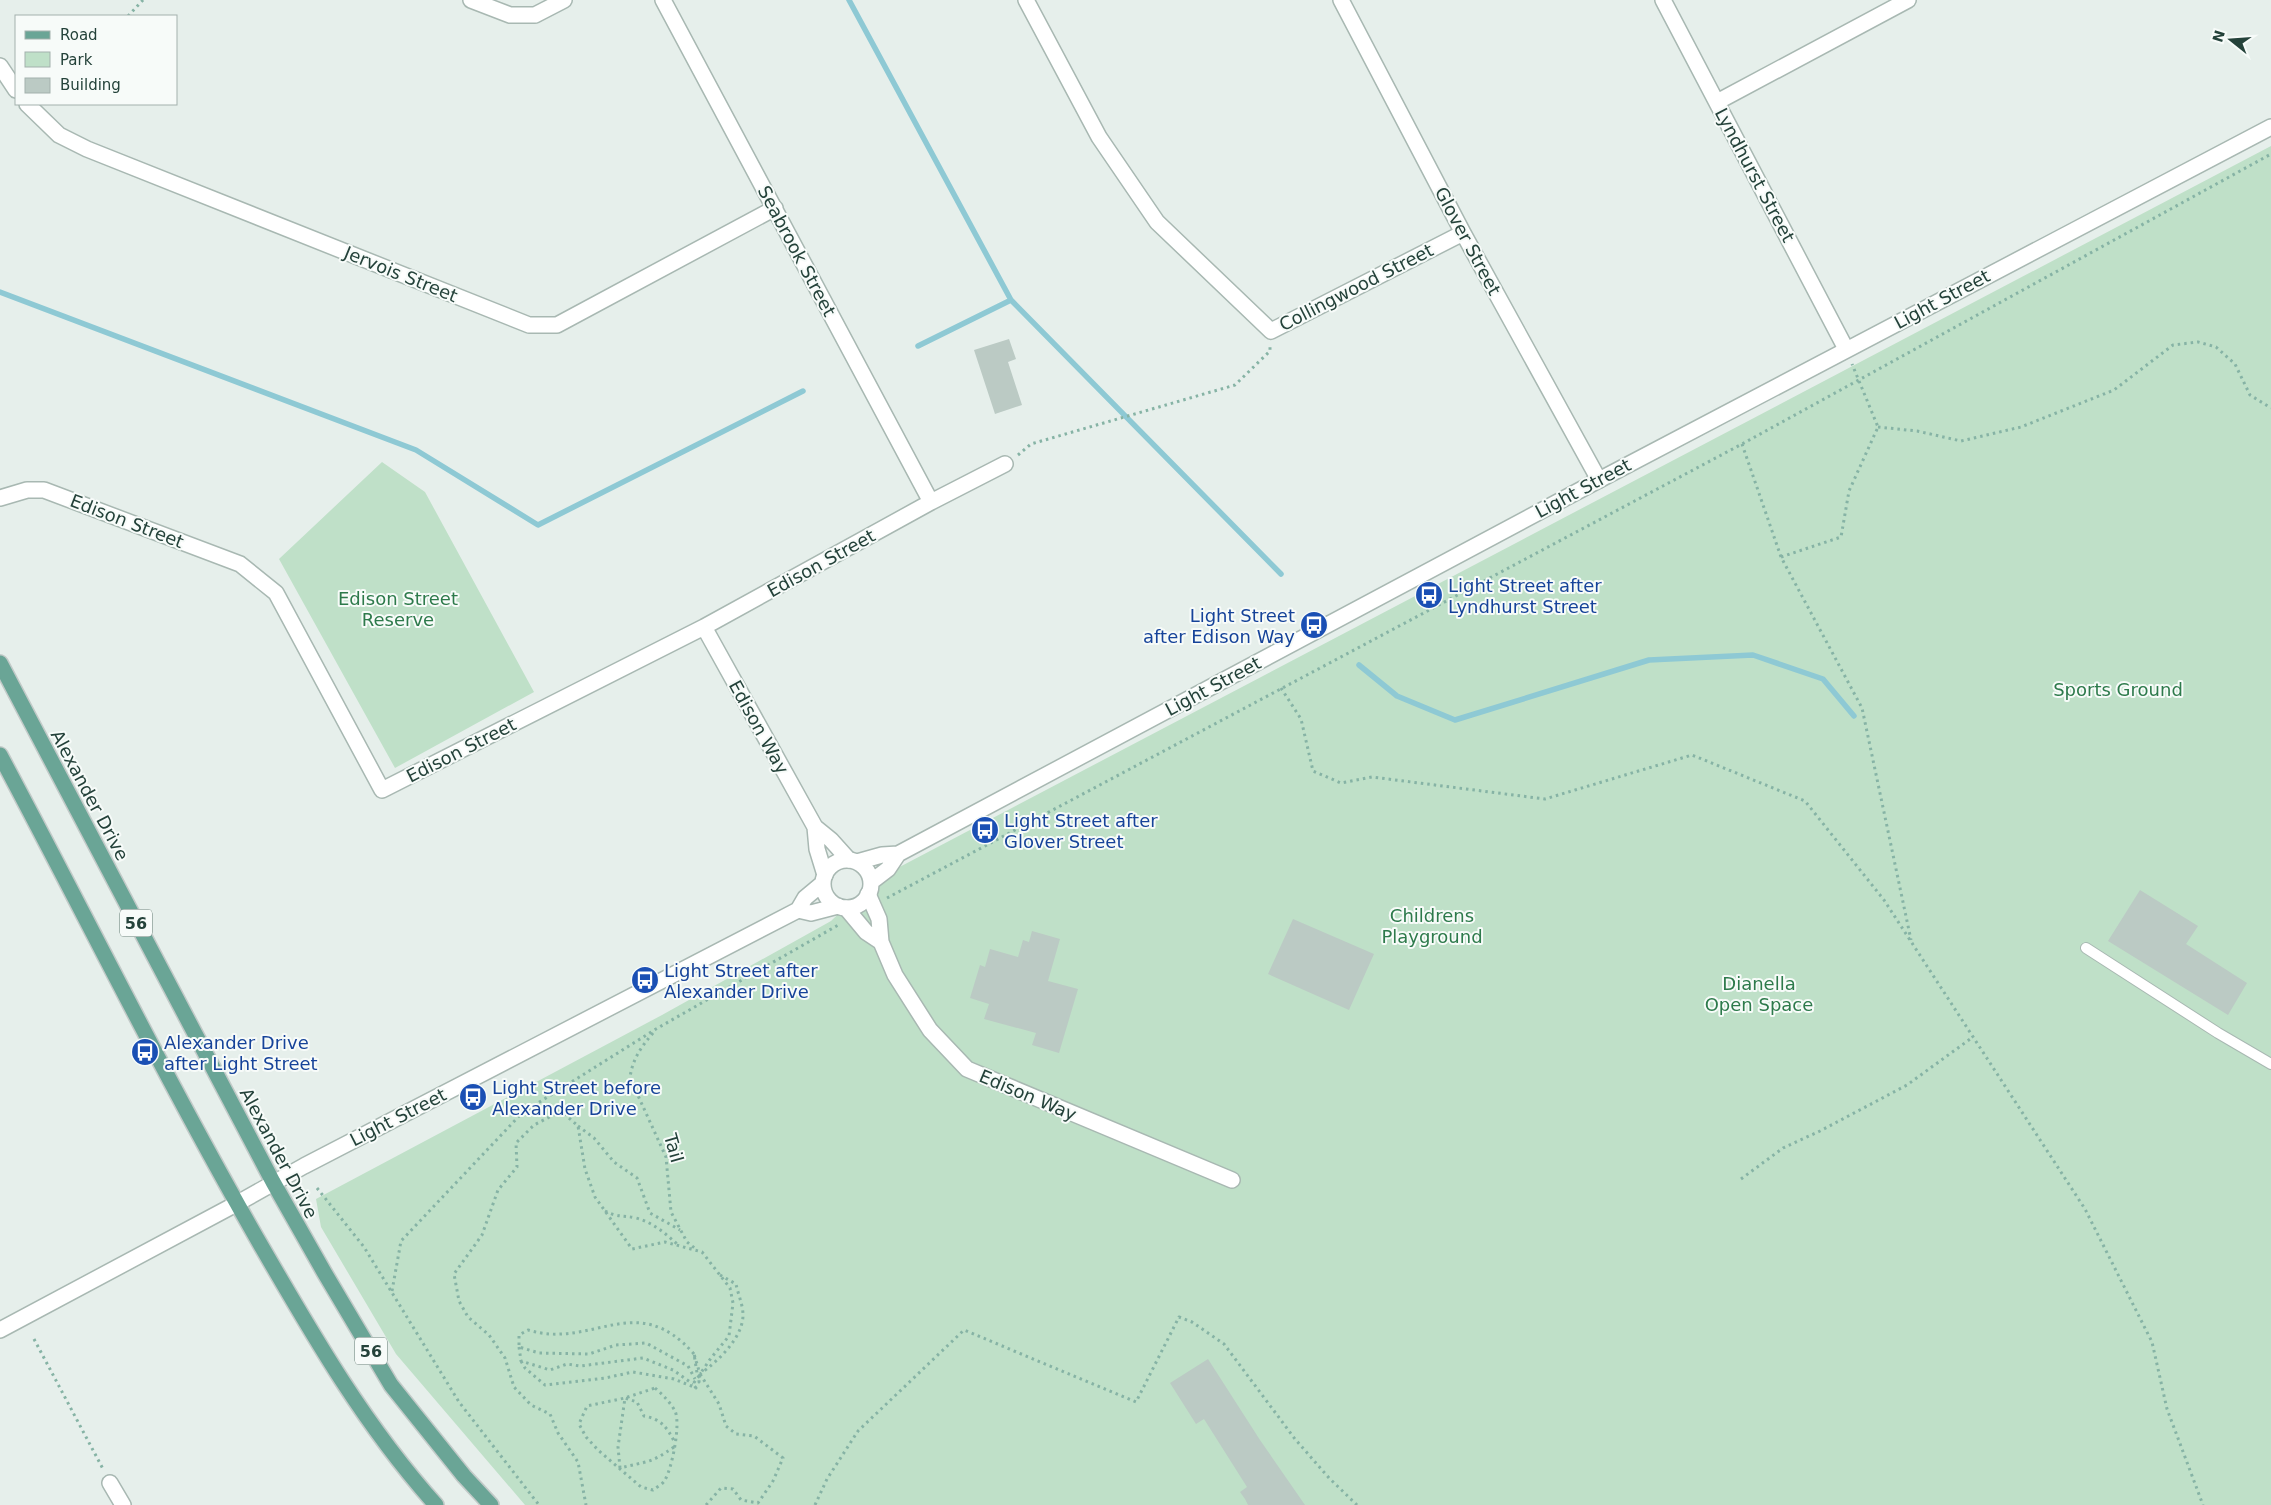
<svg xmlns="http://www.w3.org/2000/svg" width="2271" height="1505" viewBox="0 0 2271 1505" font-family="'DejaVu Sans',sans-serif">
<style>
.green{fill:#bfe0c8}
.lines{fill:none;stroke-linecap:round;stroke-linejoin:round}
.stream{stroke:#8ec9d4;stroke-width:5.5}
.building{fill:#bbcac4}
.service-casing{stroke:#a8b8b2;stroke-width:12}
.minor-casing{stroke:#a8b8b2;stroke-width:18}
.tertiary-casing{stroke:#a8b8b2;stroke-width:18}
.primary-casing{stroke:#c2cac8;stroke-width:18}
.path{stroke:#86b3a5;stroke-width:3;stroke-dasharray:2.5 4;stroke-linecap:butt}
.service{stroke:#fff;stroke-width:10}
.minor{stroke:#fff;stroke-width:15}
.tertiary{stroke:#fff;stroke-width:15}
.primary{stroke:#6aa596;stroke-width:15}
.labels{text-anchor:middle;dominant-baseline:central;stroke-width:4;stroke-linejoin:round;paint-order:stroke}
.shield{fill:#f7fbf9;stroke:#637a73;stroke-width:1}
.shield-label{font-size:16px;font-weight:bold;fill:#24423a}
.street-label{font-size:18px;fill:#24423a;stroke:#f7fbf9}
.transit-label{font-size:18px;fill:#164399;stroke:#f7fbf9;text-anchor:start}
.park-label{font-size:18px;fill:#2d7a4b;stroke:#f7fbf9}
</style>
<rect width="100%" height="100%" fill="#e6efeb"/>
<!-- green -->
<path class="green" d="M2271 146V1505H525L396 1354 321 1227 316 1199 662 1015 831 921 871 882Z
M382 462 425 492 534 692 395 768 279 559Z"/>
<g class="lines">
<!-- stream -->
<path class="stream" d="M849 0 1011 300 1281 574
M0 292 416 450 538 525 803 391
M918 346 1011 300
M1359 665 1397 696 1455 720 1649 660 1753 655 1823 679 1854 716"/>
</g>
<!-- building -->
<path class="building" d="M1009 339 1016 359 1008 362 1022 405 995 414 974 350Z
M2140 890 2198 926 2186 944 2247 983 2228 1015 2108 941Z
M1293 919 1374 954 1349 1010 1268 974Z
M1032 931 1060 939 1048 981 1078 989 1059 1053 1032 1045 1036 1033 984 1019 989 1004 970 998 980 965 985 967 990 949 1018 957 1023 940 1029 942Z
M1208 1359 1260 1440 1305 1505H1248L1245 1499 1240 1492 1247 1487 1204 1419 1196 1424 1170 1383Z"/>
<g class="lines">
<!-- service casing -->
<g class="service-casing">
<path id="service" d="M2086 948 2218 1033 2271 1064"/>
</g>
<!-- minor casing -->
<g class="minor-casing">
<path id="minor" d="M471 0 510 15H535L564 0
M663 0 931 502
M1026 0 1099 137 1157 222 1271 331 1463 233
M1341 0 1463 233 1599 480
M1663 0 1846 349
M0 66 16 90
M1717 102 1908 0
M27 104 59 135 87 149 529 325H557L775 208
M0 498 27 490H44L240 564 276 593 382 790 704 627 931 502 1005 464
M704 627 815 827 831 840 849 860
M815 827 817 849 825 875
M868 894 879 919 881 942 895 975 930 1030 967 1069 1232 1180
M846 908 866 932 881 942
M0 1330 236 1204
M110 1483 123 1505"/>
</g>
<!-- tertiary casing -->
<g class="tertiary-casing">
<path id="tertiary" d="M823 884a24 24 0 1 1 48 0a24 24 0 1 1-48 0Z
M857 862 882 855 898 854 1599 480 2271 127
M871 882 888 869 898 854
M798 910 811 913 838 906
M236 1204 304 1166 798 910 805 898 823 883"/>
</g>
<!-- primary casing -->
<g class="primary-casing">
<path id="primary" d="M0 663 273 1182 324 1272 391 1385 464 1476 491 1505
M0 755C88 920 170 1088 263 1249 315 1339 366 1427 436 1505"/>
</g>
<!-- path -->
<path class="path" d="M128 16 143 0
M1878 427 1917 431 1961 441 2021 427 2114 390 2173 345 2198 342 2216 347 2235 364 2250 395 2271 408
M1742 444 1781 557 1862 708 1911 940
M1018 455 1031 444 1235 385 1270 351V345
M1781 557 1841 537 1849 491 1878 427 1852 364
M1281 688 1301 719 1313 771 1341 783 1372 777 1545 799 1692 755 1805 801 1884 900 2085 1209 2152 1342 2167 1409 2203 1505
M887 898 1742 444 2271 154
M653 1033C641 1047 632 1060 630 1078L666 1157 671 1212 687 1242 697 1250
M578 1126 594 1138 614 1162 637 1178 650 1213 680 1230
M1741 1179 1783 1148 1820 1131 1907 1085 1973 1037
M317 1188 364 1247 459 1402 539 1505
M605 1211C619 1218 623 1215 636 1218 652 1222 665 1233 677 1244
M392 1291 401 1241 522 1113 656 1029 840 924
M34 1339 103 1469
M519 1347 521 1361 550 1370 567 1364 580 1366 643 1358 673 1370 693 1384
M694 1354C636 1288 593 1350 528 1330L519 1335V1347L539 1353 589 1354 616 1345 646 1343 688 1366 695 1379
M521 1361 525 1368 545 1385 605 1378 633 1372 674 1379 696 1388 693 1384 699 1376V1382L700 1374 711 1358 729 1336 733 1303 730 1288 702 1252 665 1242 632 1249 595 1197 585 1169 578 1126 561 1111 534 1125 516 1143 517 1167 498 1190 482 1235 454 1274 459 1301 468 1317 489 1335 505 1358 514 1387 531 1405 550 1414 558 1433 578 1462 586 1505
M655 1388C663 1395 670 1402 675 1411 681 1424 672 1468 665 1480 663 1484 657 1487 653 1490L641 1487 598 1450 586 1437 579 1424 587 1406 625 1398Z
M674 1447C650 1464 647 1461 620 1468L618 1447 625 1398 637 1402 644 1416C661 1419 667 1427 675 1443
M706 1505 721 1488 733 1489 741 1500 758 1503 773 1481 783 1458 754 1436 736 1434 726 1426 719 1404 700 1374 697 1373 694 1354 700 1374C717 1362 743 1338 743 1315 743 1305 738 1294 736 1284L720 1275
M815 1505 827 1479 858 1431 964 1330 1136 1402 1179 1317 1192 1322 1224 1344 1295 1439 1329 1478 1357 1505"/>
<!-- service -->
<use href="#service" class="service"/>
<!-- minor -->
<use href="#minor" class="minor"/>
<!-- tertiary -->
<use href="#tertiary" class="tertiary"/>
<!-- primary -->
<use href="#primary" class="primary"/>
</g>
<!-- icons -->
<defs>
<g id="bus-disc" transform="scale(1.4375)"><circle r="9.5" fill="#1a4fb4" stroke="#f7fbf9"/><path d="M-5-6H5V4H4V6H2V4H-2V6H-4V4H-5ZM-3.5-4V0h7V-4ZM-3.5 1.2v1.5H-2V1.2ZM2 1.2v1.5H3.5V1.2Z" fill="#fff"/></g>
</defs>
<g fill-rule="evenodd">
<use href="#bus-disc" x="1429" y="595"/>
<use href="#bus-disc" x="1314" y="625"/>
<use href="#bus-disc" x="985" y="830"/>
<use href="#bus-disc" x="645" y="980"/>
<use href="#bus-disc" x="145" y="1052"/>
<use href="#bus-disc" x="473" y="1097"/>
</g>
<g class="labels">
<!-- shield labels -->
<g class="shield">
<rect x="120" y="909.5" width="32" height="27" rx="4"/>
<rect x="355" y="1337.5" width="32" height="27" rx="4"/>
</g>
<g class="shield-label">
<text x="136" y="923">56</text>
<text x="371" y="1351">56</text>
</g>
<!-- street labels -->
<g class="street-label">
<text transform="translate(1755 175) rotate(62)">Lyndhurst Street</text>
<text transform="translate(1468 241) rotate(62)">Glover Street</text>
<text transform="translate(797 251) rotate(62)">Seabrook Street</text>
<text transform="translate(401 274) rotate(22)">Jervois Street</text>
<text transform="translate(1356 287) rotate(-27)">Collingwood Street</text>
<text transform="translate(1942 299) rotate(-28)">Light Street</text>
<text transform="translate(1583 488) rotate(-28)">Light Street</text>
<text transform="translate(127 521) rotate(21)">Edison Street</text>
<text transform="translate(821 563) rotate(-29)">Edison Street</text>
<text transform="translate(1213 686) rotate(-28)">Light Street</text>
<text transform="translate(759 727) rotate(61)">Edison Way</text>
<text transform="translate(461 750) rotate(-27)">Edison Street</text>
<text transform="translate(90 795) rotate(62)">Alexander Drive</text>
<text transform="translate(1028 1095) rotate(23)">Edison Way</text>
<text transform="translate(398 1117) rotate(-27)">Light Street</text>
<text transform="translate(674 1148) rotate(74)">Tail</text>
<text transform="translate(279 1153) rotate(62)">Alexander Drive</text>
</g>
<!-- transit labels -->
<g class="transit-label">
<text x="1448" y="585">Light Street after<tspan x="1448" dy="21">Lyndhurst Street</tspan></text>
<text x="1295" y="615" text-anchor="end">Light Street<tspan x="1295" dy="21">after Edison Way</tspan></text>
<text x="1004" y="820">Light Street after<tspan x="1004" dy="21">Glover Street</tspan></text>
<text x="664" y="970">Light Street after<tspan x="664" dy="21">Alexander Drive</tspan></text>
<text x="164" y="1042">Alexander Drive<tspan x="164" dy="21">after Light Street</tspan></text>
<text x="492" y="1087">Light Street before<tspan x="492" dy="21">Alexander Drive</tspan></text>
</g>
<!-- park labels -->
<g class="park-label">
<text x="398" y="598">Edison Street<tspan x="398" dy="21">Reserve</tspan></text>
<text x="2118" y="689">Sports Ground</text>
<text x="1432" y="915">Childrens<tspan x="1432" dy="21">Playground</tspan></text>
<text x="1759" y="983">Dianella<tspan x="1759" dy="21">Open Space</tspan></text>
</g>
</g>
<!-- legend -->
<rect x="15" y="15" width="162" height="90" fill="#f7fbf9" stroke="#a3b1ad"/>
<rect x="25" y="31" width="25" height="8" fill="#6aa596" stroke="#a3b1ad"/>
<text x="60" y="40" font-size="15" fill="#24423a">Road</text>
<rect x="25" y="52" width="25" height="15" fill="#bfe0c8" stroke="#a3b1ad"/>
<text x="60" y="65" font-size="15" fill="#24423a">Park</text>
<rect x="25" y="78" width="25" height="15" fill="#bbcac4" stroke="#a3b1ad"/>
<text x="60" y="90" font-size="15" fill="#24423a">Building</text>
<!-- north arrow -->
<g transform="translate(2231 40) rotate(287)" stroke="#f7fbf9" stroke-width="4" paint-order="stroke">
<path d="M0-4L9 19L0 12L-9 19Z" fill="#24423a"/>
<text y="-8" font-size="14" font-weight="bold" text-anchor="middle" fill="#24423a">N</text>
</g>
</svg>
